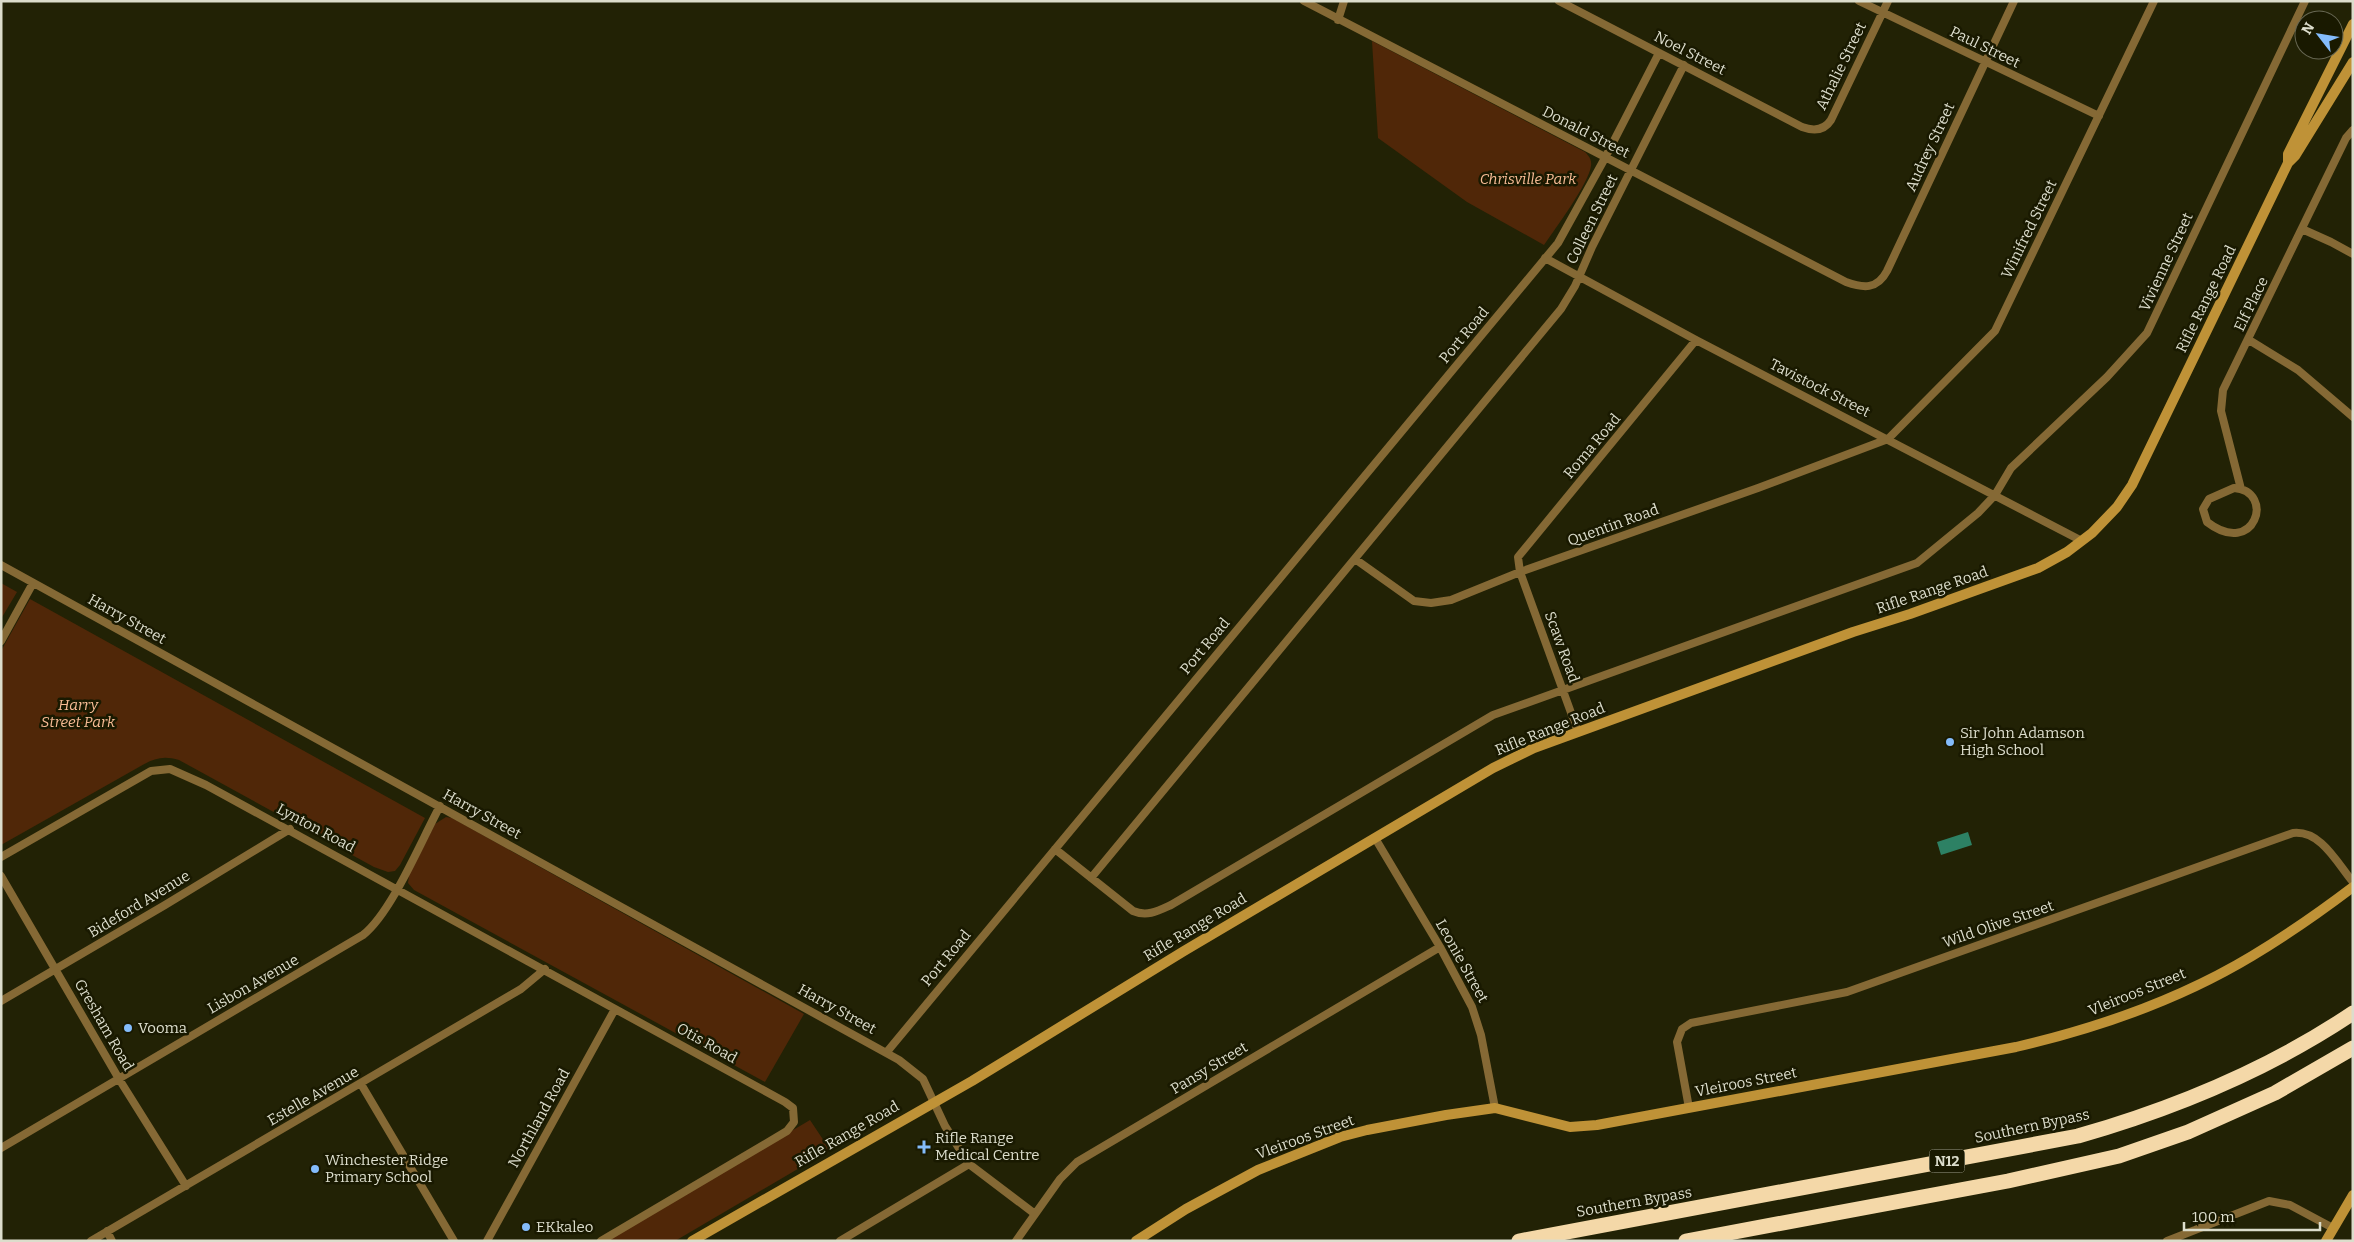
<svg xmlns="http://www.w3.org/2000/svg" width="2354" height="1242" viewBox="0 0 2354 1242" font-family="Bitter,serif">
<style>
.green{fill:#502708}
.water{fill:#2d8164}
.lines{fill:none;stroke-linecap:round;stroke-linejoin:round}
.street{stroke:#856935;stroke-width:8}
.secondary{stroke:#bf9237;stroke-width:10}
.highway{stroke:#f4d8a8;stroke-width:15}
.poi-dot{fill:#84bcfb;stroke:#191900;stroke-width:2}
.labels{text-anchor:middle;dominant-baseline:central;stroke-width:5;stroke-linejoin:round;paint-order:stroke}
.shield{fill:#191900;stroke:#a2a28f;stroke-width:1}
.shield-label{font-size:14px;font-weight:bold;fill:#dcddcc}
.street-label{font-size:15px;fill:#dcddcc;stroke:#191900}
.park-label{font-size:15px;font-style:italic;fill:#f7bb94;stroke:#191900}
.poi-label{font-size:15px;fill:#dcddcc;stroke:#191900;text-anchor:start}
</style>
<rect width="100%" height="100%" fill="#222205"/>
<!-- green -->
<path class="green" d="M1372 41 1585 152C1589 156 1592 160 1591 166 1589 183 1555 229 1544 245L1467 202 1378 138Z
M1 583 17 592 1 619Z
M30 599 425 818 400 865 395 871 388 872 374 867 179 760C162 755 153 759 139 767L1 845V651Z
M446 817 452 818 804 1014 765 1082 414 890 408 883 409 875 435 824Z
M810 1120 830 1150 675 1241H607Z"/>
<!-- water -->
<path class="water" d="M1968 832 1972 845 1941 855 1937 842Z"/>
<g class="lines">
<!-- street -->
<path class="street" d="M1304 1 1846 282C1863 288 1877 290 1887 271L2014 1
M1559 1 1802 127C1813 131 1824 131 1831 120L1888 1
M1859 1 2099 116
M1338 20 1344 1
M2302 229 2331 242 2353 254
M1545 258 1696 340 2082 541
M2249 340 2298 370 2353 417
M2234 488C2276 491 2255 559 2207 522L2203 509 2209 499Z
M2241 489 2221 411 2223 390 2346 138 2353 130
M1355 559 1414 601 1431 603 1451 600 1520 572 1758 488 1888 439 1995 331 2154 1
M1 565 899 1060 923 1079 945 1126 969 1164 1035 1214
M1 641 33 583
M1578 732 1520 572 1518 557 1696 340
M1375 838 1440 947 1472 1007 1481 1035 1495 1108
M1055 849 1133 911C1147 917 1158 911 1171 905L1493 715 1917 563 1978 513 1995 495 2011 468 2107 377 2147 333 2305 1
M1 857 151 771 170 769 206 785 785 1102 793 1108 794 1122 787 1131 601 1241
M1 876 119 1079 186 1186
M1091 878 1561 309 1575 286 1592 247 1684 65
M1 1001 165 905 290 829
M886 1053 1558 243 1605 158 1659 53
M361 1084 454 1241
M1689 1108 1677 1042 1682 1029 1691 1023 1847 992 2293 833C2321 830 2337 863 2353 882
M1 1148 363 935C392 912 421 841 440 806
M107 1231 112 1241
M91 1241 521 989 545 969
M487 1241 615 1009
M840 1241 969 1164
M1016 1241 1060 1179 1077 1162 1440 947
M2167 1241 2269 1201 2290 1205 2333 1228"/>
<!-- secondary -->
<path class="secondary" d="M2288 162V154L2353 24
M692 1241 972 1081 1184 951 1493 768 1534 748 1853 632 1910 614 2038 568 2067 552 2092 533 2117 507 2132 485 2288 163 2295 156 2353 62
M1136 1241 1186 1209 1258 1170 1340 1137 1367 1130 1446 1115 1495 1108 1570 1127 1597 1125 2016 1047C2098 1028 2179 1000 2252 956 2287 935 2320 912 2353 887
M2326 1241 2353 1195"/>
<!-- highway -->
<path class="highway" d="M1519 1241 2078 1136C2176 1108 2268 1070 2353 1013
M1686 1241 2008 1181 2119 1156 2188 1132 2275 1093 2353 1048"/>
</g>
<!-- markers -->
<g class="poi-dot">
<circle cx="1950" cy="742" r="5"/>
<circle cx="128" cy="1028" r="5"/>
<path d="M921.5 1139.5h5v5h5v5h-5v5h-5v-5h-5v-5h5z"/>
<circle cx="315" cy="1169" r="5"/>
<circle cx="526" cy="1227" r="5"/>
</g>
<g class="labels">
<!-- shield labels -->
<rect class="shield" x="1929.5" y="1149.5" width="35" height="23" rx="4"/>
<g class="shield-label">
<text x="1947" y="1161">N12</text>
</g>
<!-- street labels -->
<g class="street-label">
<text transform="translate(1985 47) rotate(26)">Paul Street</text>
<text transform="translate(1690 53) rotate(27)">Noel Street</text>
<text transform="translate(1841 66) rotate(-64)">Athalie Street</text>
<text transform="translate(1586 132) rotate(27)">Donald Street</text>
<text transform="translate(1930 147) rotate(-65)">Audrey Street</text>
<text transform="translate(1592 219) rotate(-64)">Colleen Street</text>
<text transform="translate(2029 229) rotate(-64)">Winifred Street</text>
<text transform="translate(2166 262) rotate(-65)">Vivienne Street</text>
<text transform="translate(2206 299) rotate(-64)">Rifle Range Road</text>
<text transform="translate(2251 304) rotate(-64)">Elf Place</text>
<text transform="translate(1464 335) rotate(-50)">Port Road</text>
<text transform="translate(1820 388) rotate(27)">Tavistock Street</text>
<text transform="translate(1592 446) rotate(-50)">Roma Road</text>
<text transform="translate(1613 525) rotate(-20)">Quentin Road</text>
<text transform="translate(1932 590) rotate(-19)">Rifle Range Road</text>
<text transform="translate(127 619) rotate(29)">Harry Street</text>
<text transform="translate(1205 646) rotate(-50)">Port Road</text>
<text transform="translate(1562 647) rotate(70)">Scaw Road</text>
<text transform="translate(1550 729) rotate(-22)">Rifle Range Road</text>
<text transform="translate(482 814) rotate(29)">Harry Street</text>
<text transform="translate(316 828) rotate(28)">Lynton Road</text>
<text transform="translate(139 904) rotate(-31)">Bideford Avenue</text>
<text transform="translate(1998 924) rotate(-19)">Wild Olive Street</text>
<text transform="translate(1195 927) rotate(-31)">Rifle Range Road</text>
<text transform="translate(946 958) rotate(-50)">Port Road</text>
<text transform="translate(1462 961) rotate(61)">Leonie Street</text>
<text transform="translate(253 984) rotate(-30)">Lisbon Avenue</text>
<text transform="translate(2137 992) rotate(-22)">Vleiroos Street</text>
<text transform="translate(837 1009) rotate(29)">Harry Street</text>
<text transform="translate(104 1025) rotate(60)">Gresham Road</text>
<text transform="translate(707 1043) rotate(29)">Otis Road</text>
<text transform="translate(1209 1068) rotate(-31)">Pansy Street</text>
<text transform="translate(1746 1082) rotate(-11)">Vleiroos Street</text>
<text transform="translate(313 1096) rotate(-30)">Estelle Avenue</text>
<text transform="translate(539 1118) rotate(-61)">Northland Road</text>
<text transform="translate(2032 1126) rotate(-12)">Southern Bypass</text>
<text transform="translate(847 1134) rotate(-30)">Rifle Range Road</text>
<text transform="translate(1305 1137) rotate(-20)">Vleiroos Street</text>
<text transform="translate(1634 1202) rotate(-10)">Southern Bypass</text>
</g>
<!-- park labels -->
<g class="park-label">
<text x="1528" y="179">Chrisville Park</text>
<text x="78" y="705">Harry<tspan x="78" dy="17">Street Park</tspan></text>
</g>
<!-- poi labels -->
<g class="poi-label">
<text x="1960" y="733">Sir John Adamson<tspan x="1960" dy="17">High School</tspan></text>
<text x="138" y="1028">Vooma</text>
<text x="935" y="1138">Rifle Range<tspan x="935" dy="17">Medical Centre</tspan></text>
<text x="325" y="1160">Winchester Ridge<tspan x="325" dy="17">Primary School</tspan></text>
<text x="536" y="1227">EKkaleo</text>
</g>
</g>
<!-- border -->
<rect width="2354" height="1242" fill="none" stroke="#dcddcc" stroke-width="5"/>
<!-- north arrow -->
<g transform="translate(2319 35) rotate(301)"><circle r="24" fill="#191900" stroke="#676752"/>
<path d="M0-4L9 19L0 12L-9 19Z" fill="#84bcfb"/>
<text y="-8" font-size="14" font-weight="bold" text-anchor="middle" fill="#dcddcc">N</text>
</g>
<!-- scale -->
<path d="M2184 1222v8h136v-8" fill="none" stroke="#dcddcc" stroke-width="2.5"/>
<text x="2192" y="1222" font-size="15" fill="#dcddcc" stroke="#191900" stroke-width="4" paint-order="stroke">100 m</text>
</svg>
